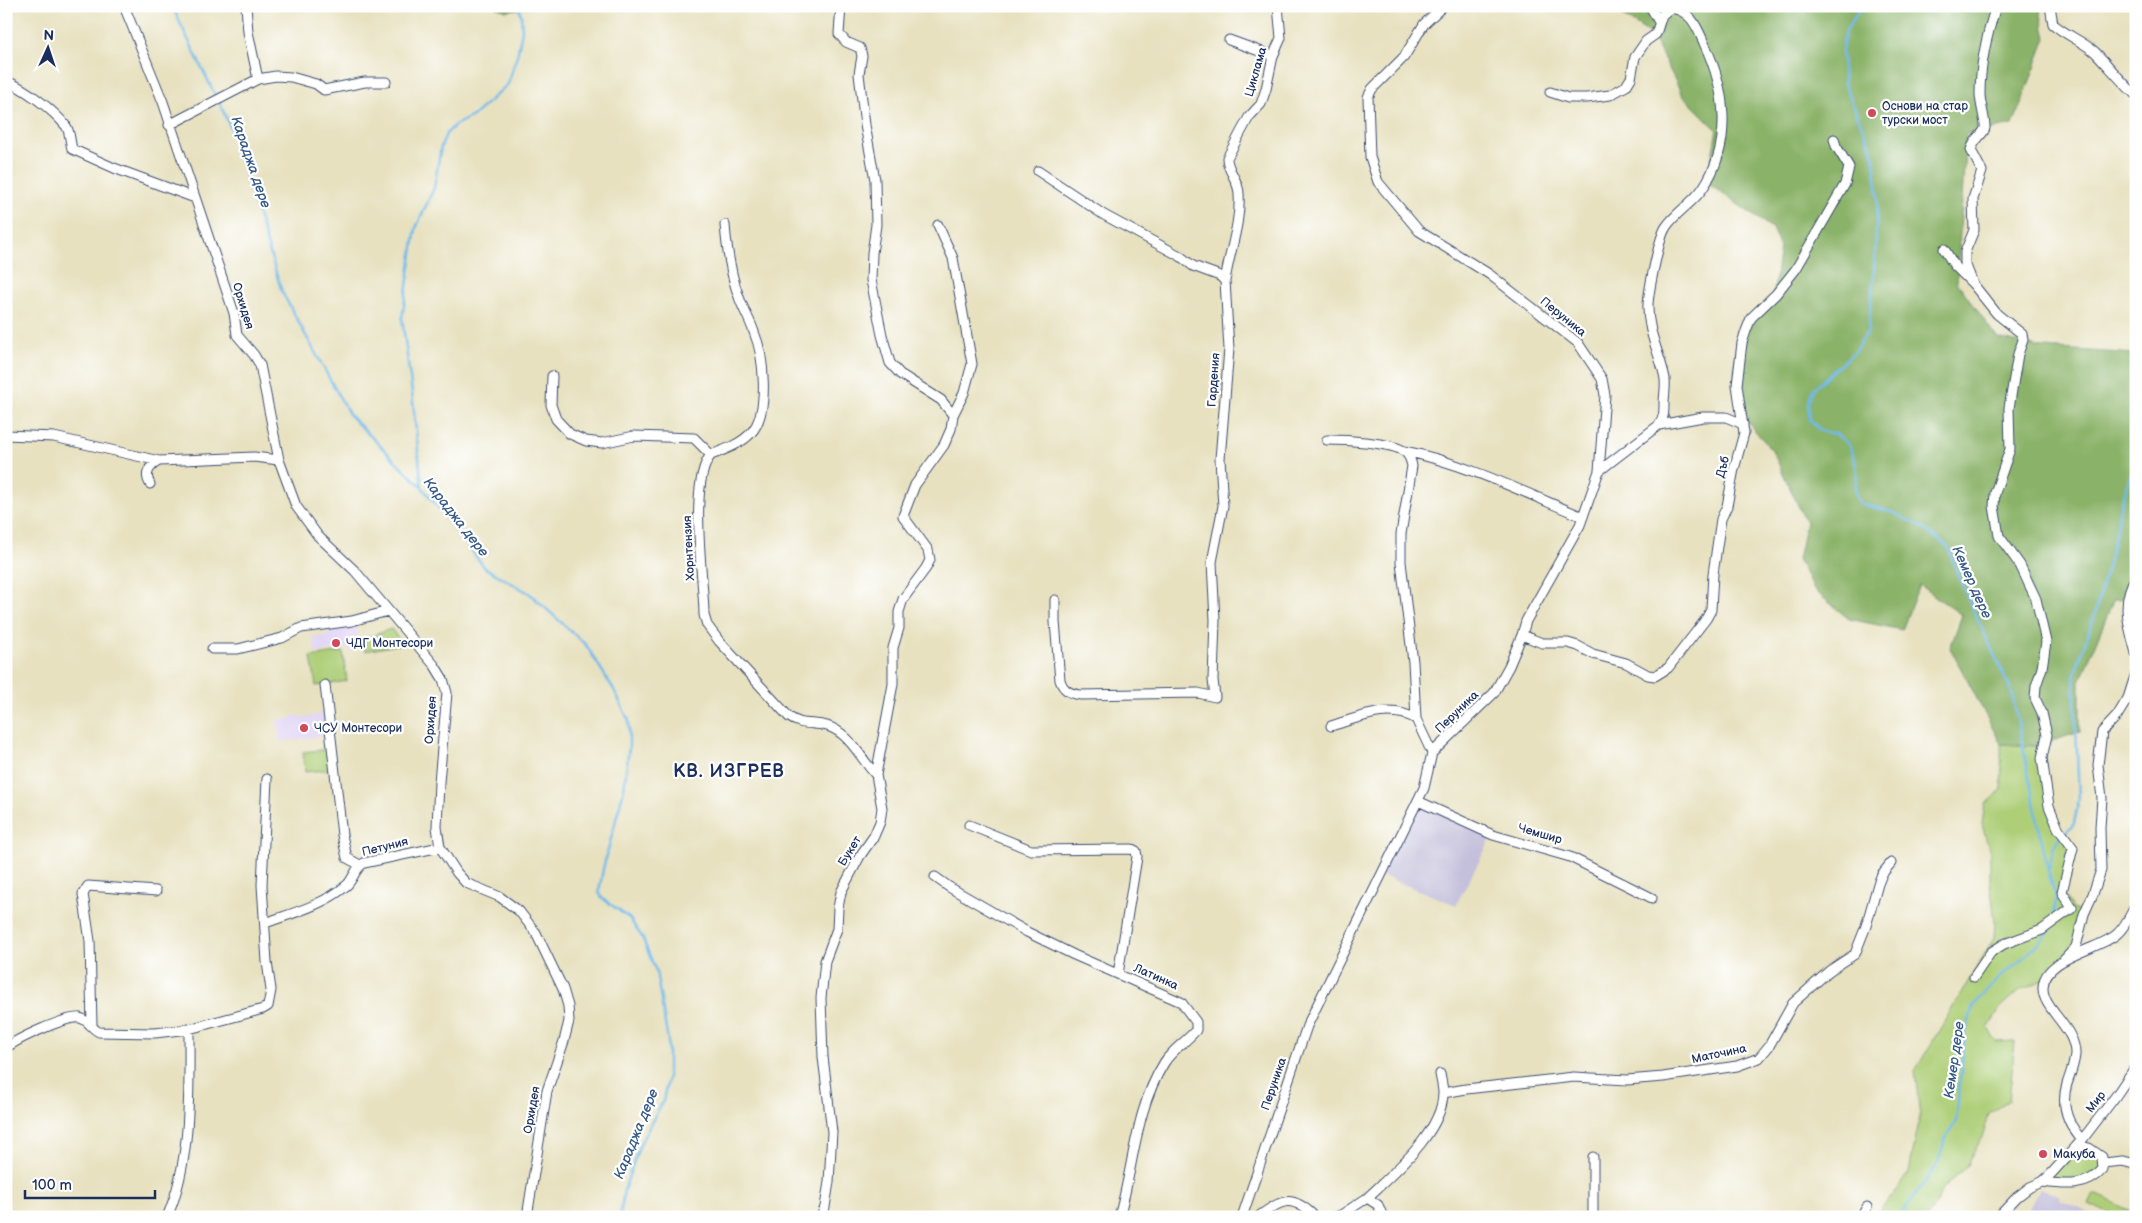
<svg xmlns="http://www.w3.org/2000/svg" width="2142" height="1223" viewBox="0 0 2142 1223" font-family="'Balsamiq Sans',sans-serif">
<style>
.built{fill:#e0d4f4}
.industrial{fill:#c4c0db}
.green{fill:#aecf78;stroke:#647f6b}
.forest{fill:#8ab268;stroke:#527063}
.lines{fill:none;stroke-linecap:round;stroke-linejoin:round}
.stream{stroke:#71bae9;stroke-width:2.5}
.minor-casing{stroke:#3a4a6d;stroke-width:11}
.minor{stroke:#fff;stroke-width:9}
.poi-dot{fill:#d1495b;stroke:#fff;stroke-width:2}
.labels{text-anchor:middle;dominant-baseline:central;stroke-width:4.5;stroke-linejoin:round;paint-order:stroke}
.street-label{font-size:12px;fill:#1b2f5e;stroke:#fff}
.poi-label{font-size:12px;fill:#1b2f5e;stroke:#fff;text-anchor:start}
.water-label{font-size:14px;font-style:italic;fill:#355988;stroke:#fff}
.district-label{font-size:18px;font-weight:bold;letter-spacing:1px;fill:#1b2f5e;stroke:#fff}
</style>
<rect width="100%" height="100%" fill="#fff"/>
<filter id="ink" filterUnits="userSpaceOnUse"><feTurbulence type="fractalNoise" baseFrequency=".02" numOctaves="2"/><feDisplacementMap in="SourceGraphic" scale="10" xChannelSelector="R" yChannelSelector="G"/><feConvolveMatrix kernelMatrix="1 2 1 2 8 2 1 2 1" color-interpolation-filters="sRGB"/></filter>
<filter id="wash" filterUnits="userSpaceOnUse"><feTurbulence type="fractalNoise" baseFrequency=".0096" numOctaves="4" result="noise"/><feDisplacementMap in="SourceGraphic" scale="20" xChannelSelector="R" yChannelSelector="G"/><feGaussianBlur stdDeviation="1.12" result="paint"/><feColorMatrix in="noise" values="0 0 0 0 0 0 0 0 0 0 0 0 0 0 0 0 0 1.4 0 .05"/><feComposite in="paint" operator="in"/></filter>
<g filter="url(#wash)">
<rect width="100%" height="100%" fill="#e7e1bf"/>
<!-- built -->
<path class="built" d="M356 626 360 649 349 651 348 648 315 653 313 637 329 635 328 630Z
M328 713 331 735 280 742 277 720 293 718V716L300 715 301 718Z"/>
<!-- industrial -->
<path class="industrial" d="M1418 801 1493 835 1456 905 1380 875Z
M2039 1188 2061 1197 2060 1200 2099 1217H2025Z"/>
<!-- green -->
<path class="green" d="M391 629 403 644 365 651 363 639Z
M343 652 347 681 316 686 311 657Z
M2001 744 2036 746 2049 806 2071 844 2062 892 2072 908 2080 912 2076 947 2044 979 2018 992 2000 1008 1988 1028 1996 1042 2015 1041 2009 1101 1989 1114 1982 1137 1967 1165 1943 1190 1928 1217H1874L1894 1194 1909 1172 1920 1117 1915 1071 1994 938 1995 921 1990 882V853L1982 824 1985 804 2002 790Z
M331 749 333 769 305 772 303 752Z
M2081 1146 2104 1163 2091 1179 2042 1182Z
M2094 1193 2129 1210 2125 1217H2116L2089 1204Z"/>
<!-- forest -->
<path class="forest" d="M494 6H528V7L506 11Z
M1623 6H2039L2046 38 2013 125 1966 134 1957 282 1997 338 2043 348 2136 354V598L2114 599 2080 681V732L2036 746 2001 744 1950 648 1962 615 1919 585 1902 630 1849 619 1814 590 1798 559 1806 522 1772 450 1742 416 1734 386 1737 337 1773 296 1780 248 1772 228 1707 183 1717 130 1683 96 1652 35 1623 16Z"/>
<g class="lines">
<!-- stream -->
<path class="stream" d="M172 6 216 97
M1862 6 1845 32 1842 52 1844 83 1873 152 1878 196 1874 274 1868 331 1854 352 1813 389 1808 403 1810 420 1821 431 1836 434 1849 445 1855 461 1857 474 1855 488 1857 499 1861 504 1892 512 1920 526 1948 547 1959 579 2012 693 2048 871 2056 897 2054 917
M219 102 232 131 282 292 350 416 422 487 485 568 529 593 586 645 614 690 629 721V747L624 789 603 869 599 892 602 898 629 918 642 937 656 971 668 1041V1077L663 1101 640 1144 624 1190 620 1217
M422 487 412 393 402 318 416 228 434 188 441 147 446 134 455 125 473 116 508 84 518 52 522 30 521 14 518 6
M2065 833 2074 823 2079 800 2074 676 2093 620 2113 545 2121 503 2136 461
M2049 869 2054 846 2061 837
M1899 1217 1937 1166 1945 1140 1956 1121 1965 1035 1973 1006 2000 977 2023 959 2048 933 2050 929"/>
</g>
</g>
<g filter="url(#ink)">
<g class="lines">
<!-- minor casing -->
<g class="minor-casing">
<path id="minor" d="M124 6 163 102 234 313 237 335 254 355 260 365 279 460 296 506 318 536 355 571 435 666 443 679 447 693 439 782 437 827 440 847 457 873 466 883 500 897 519 911 536 933 563 989 568 1006 569 1021 564 1041 547 1091 527 1217
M246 6 248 32 258 79
M841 6 839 34 846 42 860 48 862 56 859 74 865 125 875 180 876 225 872 253 871 280 882 335 890 363 900 374 941 400 953 415
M1650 6 1659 22
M2050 6 2053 24C2066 35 2082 41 2095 52 2109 66 2121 82 2136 95
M1229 40 1273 56
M6 81C25 88 53 110 66 126 70 131 70 142 72 149L114 168 195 198
M1550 92 1568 98H1587L1610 95 1626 86 1631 78 1635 57 1646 41 1656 34 1662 15 1670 8C1691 10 1697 27 1704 43 1726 90 1733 143 1703 188 1693 203 1676 212 1666 227 1659 237 1649 290 1648 304 1647 329 1658 350 1664 374 1667 383 1664 394 1664 404 1664 412 1664 418 1659 425
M169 125 258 79 276 76 291 77 316 84 324 90 365 82H386
M1038 171 1104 215 1180 256 1193 266 1220 276 1225 281 1229 349 1220 459 1223 506 1212 562 1215 620 1213 680 1215 697 1198 693 1081 695C1070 694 1063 690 1060 680L1055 622V600
M1944 249 1954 265 1973 284 1997 314 2022 334 2023 340 2018 354 2009 408 2010 449 1995 493 1994 506 1999 536 2020 565 2036 599 2046 642 2042 668 2036 686 2035 698 2042 713 2047 735 2042 758 2049 806 2058 828 2073 848 2062 892 2072 908 2042 930 2004 944 1991 952 1974 977
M1225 281C1229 253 1241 223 1239 194 1239 180 1227 171 1227 158L1249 117 1261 104 1266 89 1273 56 1281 38 1278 6
M1972 281 1965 263V252L1974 230 1973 199 1982 171 1971 150C1974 139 1984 134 1985 128 1986 123 1980 103 1980 94 1980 64 1987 34 1996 6
M552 376 551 405 556 419 570 434 586 441 602 443 634 436 694 438 711 455C688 481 704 580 704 615L707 625 719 641 789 717C801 726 813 722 827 726 850 733 860 758 876 775
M6 435 54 437 159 461 254 457 279 460
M1404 451C1462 462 1528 494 1583 517
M711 455C724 450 741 444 751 433 770 412 764 356 754 332 750 320 743 309 739 297 730 273 727 250 725 225
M1599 471 1659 425 1703 417H1726L1743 424
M150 484C144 474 149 466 159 461
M2136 577C2120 602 2129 627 2136 653
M1522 635 1542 643H1568L1578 646 1593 654 1626 663 1648 675 1655 676 1668 668 1706 619 1711 610 1713 574 1721 519 1727 506 1734 469 1744 433 1737 385 1742 343 1746 331 1751 318 1776 294 1796 269 1845 184 1849 167 1836 146 1834 139
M212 649H238L282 638 301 628 352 621 388 611
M325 685 342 835 347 858 360 865
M1331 726C1358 718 1389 703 1416 719
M1432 753 1494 693 1509 666 1522 635 1526 621 1580 525 1599 471 1605 395 1602 379 1578 343 1489 274 1419 231 1378 182 1370 157 1368 97 1372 89 1404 57 1424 24 1443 6
M1418 801 1493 835 1570 857 1652 898
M969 825 1031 850 1132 849 1136 851 1137 857 1118 974
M935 877 949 887 1027 932 1074 955 1181 1002 1196 1022V1030C1186 1042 1172 1050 1164 1063 1135 1110 1134 1165 1119 1217
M265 923C293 913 324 905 347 885 354 878 355 868 364 863L440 847
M2063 961 2076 947 2084 914 2093 894 2101 870 2100 827 2102 798 2098 765 2102 732 2117 716 2128 698 2136 673
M92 1026 90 941 83 894 88 886 156 891
M6 1048C17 1039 66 1016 80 1018 88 1020 92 1029 99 1032L155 1033 189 1029 263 1009 268 1006 271 990 267 962 262 885 267 779
M1443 1093 1466 1089 1574 1077 1627 1080 1663 1077 1737 1066 1759 1058 1769 1046 1793 1003 1829 971 1855 954 1866 926 1878 884 1882 874 1891 863
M2082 1140C2068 1124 2060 1106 2067 1084 2070 1075 2074 1065 2075 1055 2076 1027 2042 1010 2043 987 2044 957 2099 950 2117 934 2126 926 2130 915 2136 905
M2104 1163 2122 1161 2136 1164
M2042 1182C2065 1185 2087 1188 2103 1169L2102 1157 2089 1148 2081 1146 2073 1149
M1367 1198C1393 1173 1443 1132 1443 1093 1443 1087 1441 1080 1440 1074
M167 1217C192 1161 189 1089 189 1029
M821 1217 825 1207 829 1182 832 1132 823 1057 821 998 825 961 837 929 838 908 841 892 860 856 874 836 880 822 882 808 876 775 893 684V648L899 628V612L903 599 926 568 930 560 928 550 903 516 915 485 944 445 951 429 953 415 964 393 972 364 953 258 938 225
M1242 1217 1307 1026 1424 788 1432 753 1416 719 1413 662 1401 562V534L1412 466C1411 461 1410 456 1405 452 1393 442 1343 440 1327 440
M1258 1217C1282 1199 1292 1194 1315 1217
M1334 1217 1341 1215 1367 1198 1378 1205 1383 1217
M1593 1217V1157
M1861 1217 1867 1207
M1998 1217 2017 1197 2030 1187 2042 1182 2051 1174 2082 1140 2115 1097 2136 1066"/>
</g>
<!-- minor -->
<use href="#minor" class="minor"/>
</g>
</g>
<!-- markers -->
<g class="poi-dot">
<circle cx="1872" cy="113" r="5"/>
<circle cx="336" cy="643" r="5"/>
<circle cx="304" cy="728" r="5"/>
<circle cx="2043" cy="1154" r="5"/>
</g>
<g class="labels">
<!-- street labels -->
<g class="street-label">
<text transform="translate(1256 72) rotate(-74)">Циклама</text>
<text transform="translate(243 306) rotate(73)">Орхидея</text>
<text transform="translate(1563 317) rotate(39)">Перуника</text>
<text transform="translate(1214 380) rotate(-86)">Гардения</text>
<text transform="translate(1723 467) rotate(-75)">Дъб</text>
<text transform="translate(689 548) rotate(-93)">Хорнтензия</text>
<text transform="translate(1457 712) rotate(-44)">Перуника</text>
<text transform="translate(431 720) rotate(-86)">Орхидея</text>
<text transform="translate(1540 834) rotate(16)">Чемшир</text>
<text transform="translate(385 847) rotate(-14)">Петуния</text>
<text transform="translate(850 851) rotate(-58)">Букет</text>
<text transform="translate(1156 977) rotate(24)">Латинка</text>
<text transform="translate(1719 1054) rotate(-12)">Маточина</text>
<text transform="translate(1274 1084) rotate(-71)">Перуника</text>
<text transform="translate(2096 1102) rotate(-52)">Мир</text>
<text transform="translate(532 1110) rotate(-80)">Орхидея</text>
</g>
<!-- poi labels -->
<g class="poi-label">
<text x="1882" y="106">Основи на стар<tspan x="1882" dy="14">турски мост</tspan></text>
<text x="346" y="643">ЧДГ Монтесори</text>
<text x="314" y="728">ЧСУ Монтесори</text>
<text x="2053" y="1154">Макуба</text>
</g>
<!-- water labels -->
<g class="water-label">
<text transform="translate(251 162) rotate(71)">Караджа дере</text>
<text transform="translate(456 517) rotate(52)">Караджа дере</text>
<text transform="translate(1972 582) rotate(66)">Кемер дере</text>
<text transform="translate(1954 1060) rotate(-82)">Кемер дере</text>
<text transform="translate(636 1134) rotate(-68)">Караджа дере</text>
</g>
<!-- district labels -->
<g class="district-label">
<text x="729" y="771">КВ. ИЗГРЕВ</text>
</g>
</g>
<!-- margin -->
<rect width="2142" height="1223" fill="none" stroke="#fff" stroke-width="25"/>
<!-- north arrow -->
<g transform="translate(48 48) rotate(3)" stroke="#ffffff" stroke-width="4" paint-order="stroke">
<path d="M0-4L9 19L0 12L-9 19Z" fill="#1b2f5e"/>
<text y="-8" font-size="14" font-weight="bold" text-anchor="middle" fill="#1b2f5e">N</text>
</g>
<!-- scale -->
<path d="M25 1190v8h130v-8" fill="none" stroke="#1b2f5e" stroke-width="2.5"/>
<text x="32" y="1190" font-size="15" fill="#1b2f5e" stroke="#ffffff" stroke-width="4" paint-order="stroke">100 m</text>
</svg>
